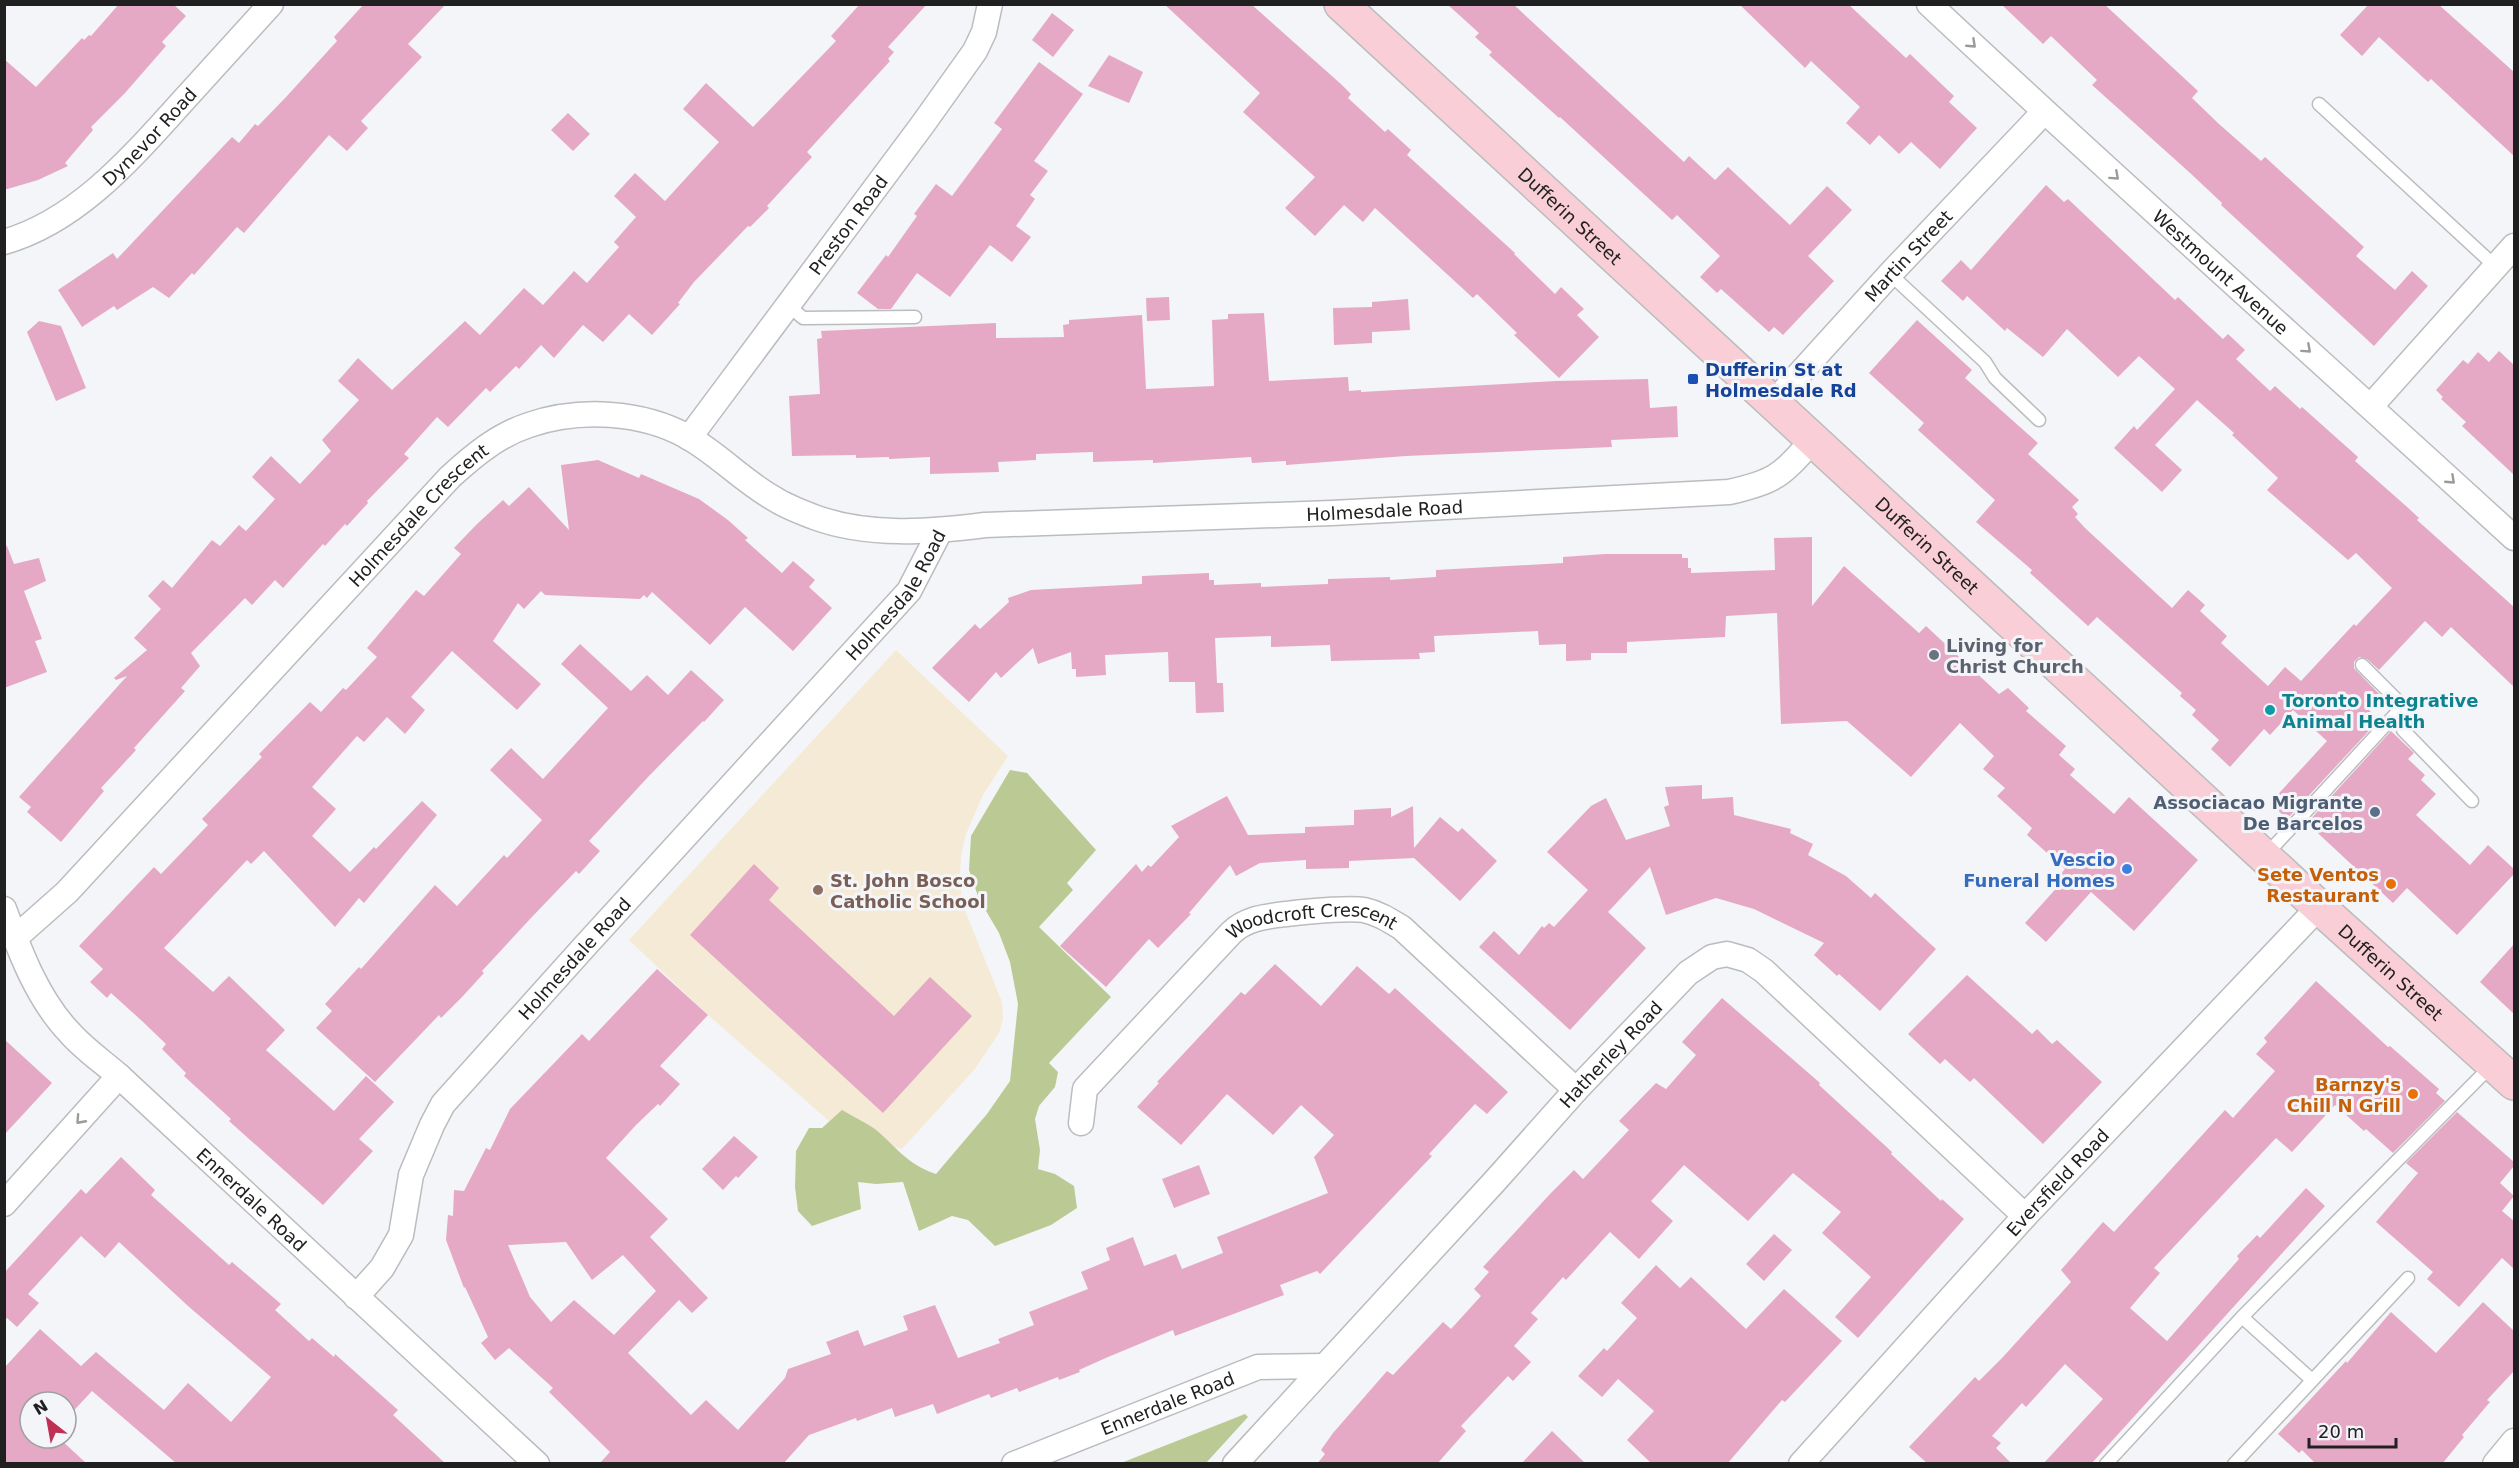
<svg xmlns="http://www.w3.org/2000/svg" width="2519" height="1468" viewBox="0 0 2519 1468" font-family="'DejaVu Sans',sans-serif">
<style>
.education{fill:#f5ead5}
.green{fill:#bbca94}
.building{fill:#e5a9c5;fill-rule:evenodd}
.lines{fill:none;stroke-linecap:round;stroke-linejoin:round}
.service-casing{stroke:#babcbe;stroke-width:15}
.minor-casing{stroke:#babcbe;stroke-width:27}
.secondary-casing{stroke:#babcbe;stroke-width:36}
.service{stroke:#fff;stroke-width:12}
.minor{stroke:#fff;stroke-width:24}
.secondary{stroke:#f9ced6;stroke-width:33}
.oneway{stroke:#9b9b9b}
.transit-dot{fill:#1a4fb4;stroke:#f4f5f8;stroke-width:2}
.worship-dot{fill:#6b7280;stroke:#f4f5f8;stroke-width:2}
.culture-dot{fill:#0f9aa8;stroke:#f4f5f8;stroke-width:2}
.service-dot{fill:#5c6f8a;stroke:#f4f5f8;stroke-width:2}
.shop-dot{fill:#3f7fe0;stroke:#f4f5f8;stroke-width:2}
.food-dot{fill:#e8710a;stroke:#f4f5f8;stroke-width:2}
.education-dot{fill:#8d6e63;stroke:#f4f5f8;stroke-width:2}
.labels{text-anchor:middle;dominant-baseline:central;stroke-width:6;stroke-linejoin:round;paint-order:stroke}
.street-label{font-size:18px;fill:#202021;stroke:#f4f5f8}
.transit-label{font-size:18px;font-weight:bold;fill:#164399;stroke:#f4f5f8;text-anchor:start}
.worship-label{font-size:18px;font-weight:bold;fill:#5b616d;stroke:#f4f5f8;text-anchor:start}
.culture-label{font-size:18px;font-weight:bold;fill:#0d838f;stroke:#f4f5f8;text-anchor:start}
.service-label{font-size:18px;font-weight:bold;fill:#4e5e75;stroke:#f4f5f8;text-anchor:end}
.shop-label{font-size:18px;font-weight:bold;fill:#366cbe;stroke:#f4f5f8;text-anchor:end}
.food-label{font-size:18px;font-weight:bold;fill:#c56008;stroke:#f4f5f8;text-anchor:end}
.education-label{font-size:18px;font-weight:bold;fill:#785e54;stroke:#f4f5f8;text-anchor:start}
</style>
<rect width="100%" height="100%" fill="#f4f5f8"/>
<!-- education -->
<path class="education" d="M896 650 1008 756 983 795 966 834 961 855 960 877 962 903 1002 1002 1003 1019 999 1033 974 1070 902 1149 845 1135 708 1015 629 940Z"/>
<!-- green -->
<path class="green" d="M1010 770 1027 773 1096 850 1067 883 1073 890 1039 927 1111 997 1049 1063 1058 1072 1055 1087 1039 1106 1035 1119 1040 1150 1038 1169 1055 1174 1074 1186 1077 1208 1051 1225 995 1246 968 1220 952 1216 919 1231 903 1182 876 1184 858 1182 861 1209 812 1226 798 1211 795 1187 796 1151 809 1128H822L842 1110C852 1116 865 1122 875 1129 898 1148 905 1163 936 1174L987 1114 1010 1081 1018 1004 1010 962 999 933 979 899 969 870 971 836Z
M1245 1414 1248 1417 1206 1463H1121Z"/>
<!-- building -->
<path class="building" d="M119 4H173L186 16 162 42 166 46 125 93 91 127 93 130 65 163 68 166 38 180 4 190V59L36 87 82 38 84 40 89 35 91 36Z
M364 4H446L408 44 422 57 361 121 368 128 347 151 329 135 244 233 237 227 194 275 192 273 169 298 153 287 117 310 114 306 82 327 58 290 113 253 117 259 232 137 239 143 255 124 258 126 287 96 337 41 334 37Z
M860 4H927L888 47 894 52 888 59 890 61 807 152 812 157 767 206 769 208 750 227 748 226 694 282 678 303 680 304 652 335 629 314 603 342 583 325 554 358 541 345 519 369 516 366 490 392 486 388 448 427 437 417 404 454 409 458 367 501 368 503 347 526 345 524 325 546 323 544 283 588 275 580 252 605 245 598 191 653 200 666 181 688 185 691 134 748 136 750 101 788 104 791 61 842 27 812 31 807 19 797 127 676 116 680 114 678 147 650 134 638 161 609 148 596 163 580 172 588 212 540 220 546 239 525 246 531 275 499 252 477 271 456 300 484 331 451 322 440 359 400 338 381 358 358 392 390 465 321 480 335 524 288 543 305 574 271 587 283 619 247 614 242 636 217 614 196 635 173 665 201 719 142 683 109 706 83 753 127 836 41 831 36Z
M1164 4H1251L1342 85 1351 94 1348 98 1385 132 1388 129 1411 150 1407 155 1515 253 1514 254 1555 294 1561 287 1584 309 1577 315 1599 337 1559 378 1514 335 1517 333 1477 294 1473 298 1375 208 1363 222 1344 205 1315 236 1285 208 1315 177 1243 112 1260 93Z
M1447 4H1513L1684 162 1689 156 1715 180 1728 167 1790 225 1827 186 1852 210 1808 256 1834 281 1783 335 1774 327 1769 332 1721 289 1717 293 1700 277 1720 256 1677 215 1672 220 1560 117 1559 118 1489 55 1492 52 1475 37 1479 33Z
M1739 4H1848L1906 58 1910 54 1954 96 1949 102 1977 128 1940 169 1911 142 1899 154 1879 135 1870 145 1846 123 1860 107 1811 61 1805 68Z
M2001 4H2104L2198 91 2192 98 2219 124 2261 161 2265 157 2364 247 2356 256 2395 290 2412 271 2428 286 2374 346 2221 205 2222 203 2189 172 2092 85 2097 80 2051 36 2043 44Z
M2369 4H2438L2514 72V156L2431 79 2428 82 2379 37 2362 56 2340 35Z
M1052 13 1074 30 1053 57 1032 40Z
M1109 55 1143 72 1129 103 1088 86Z
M1039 62 1083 94 1034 161 1048 171 1030 195 1035 199 1016 226 1031 237 1012 262 990 245 950 297 917 273 891 309H878L857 293 886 255 888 257 917 216 914 214 936 184 952 196 1002 129 994 123Z
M568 113 590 134 573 151 551 130Z
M2046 185 2064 202 2068 199 2175 300 2178 297 2223 339 2228 334 2245 350 2236 359 2270 391 2275 386 2300 409 2302 407 2358 457 2355 461 2406 506 2419 518 2417 520 2514 607V687L2451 627 2442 637 2425 621 2379 670 2367 659 2359 657 2354 662V668L2382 697 2369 710 2379 720 2287 819 2270 803 2327 741 2293 710 2270 735 2264 729 2230 767 2211 749 2219 740 2192 715 2196 710 2180 696 2182 693 2097 617 2088 626 2030 573 2032 570 1976 522 1995 500 1918 430 1924 423 1869 373 1917 320 1972 370 1965 378 2038 443 2028 454 2079 500 2072 507 2078 514 2075 517 2085 528 2172 608 2188 590 2205 605 2200 611 2227 636 2221 643 2268 686 2285 667 2301 681 2354 624 2356 626 2392 588 2356 553 2348 560 2267 490 2278 478 2232 435 2234 433 2197 400 2155 445 2182 470 2162 492 2114 448 2134 426 2137 430 2175 389 2139 356 2118 377 2067 329 2043 357 2007 328 2005 331 1967 296 1963 301 1941 281 1961 260 1971 270Z
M1169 297 1170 320 1147 321 1146 298Z
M1408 299 1410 330 1372 332V343L1334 345 1333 308 1372 307V302Z
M1264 313 1269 381 1348 377 1349 391 1361 390V392L1556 381 1648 379 1650 408 1677 406 1678 437 1611 440 1612 447 1406 456 1286 465V461L1252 463 1251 457 1153 463V460L1093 462V452L1036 454V460L998 462 999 472 930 474V457L889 459V457L856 458V455L792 456 789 396 820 394 817 339 822 338 821 331 996 323V338L1064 337 1063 325 1069 324V320L1142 315 1146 389 1214 386 1212 320 1228 319V314Z
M39 321 61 326 86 388 56 401 27 332Z
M2499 351 2514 365V475L2462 426 2466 422 2441 399 2443 397 2436 390 2463 360 2468 364 2478 352 2489 362Z
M598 460 639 478 641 474 699 499 728 520 748 538 745 540 782 573 793 561 815 580 809 587 832 608 793 651 745 607 710 645 652 592 647 598 644 595 640 599 545 595 541 591 524 609 518 603 493 641 541 684 517 710 452 651 411 697 425 710 405 734 387 717 364 742 357 736 312 787 336 809 312 836 350 872 374 847 376 849 422 801 437 815 364 903 359 898 335 927 264 851 251 864 247 860 164 948 213 992 229 976 285 1030 266 1050 334 1111 366 1076 394 1102 359 1139 373 1151 323 1205 229 1121 231 1119 184 1076 186 1073 162 1049 166 1044 142 1021 111 993 107 998 90 982 103 969 79 946 154 867 161 874 208 825 202 819 262 757 259 754 310 702 321 712 343 688 346 690 377 657 367 648 416 590 424 596 461 554 454 548 476 525 503 500 509 506 529 487 569 530 561 465Z
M1812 537V606L1844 566 1919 633 1926 626 1999 694 2008 688 2029 708 2026 711 2066 746 2059 755 2075 769 2070 775 2114 814 2129 797 2198 860 2134 931 2091 892 2046 942 2025 923 2061 883 2056 879 2065 869 2027 835 2032 828 1997 796 2005 788 1983 769 1994 756 1960 723 1911 777 1847 721 1781 724 1777 613 1726 616 1725 637 1627 642V653H1591V660L1566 661V644L1539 645 1538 631 1434 636 1435 652 1419 653 1420 659 1331 661 1330 645 1271 647V636L1215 638 1217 683H1223L1224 712 1196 713 1195 682H1169L1168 652 1105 655 1106 675 1076 677V669H1072L1071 652 1038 664 1033 648 1001 678 996 672 969 702 932 668 975 624 980 629 1009 602 1008 598 1031 590 1142 584V576L1209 573V580H1214V585L1261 583V587L1328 584V579L1390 577V580L1436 577V570L1563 563V557L1605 554H1682V558H1688V568H1691V573L1775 570 1774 538Z
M4 546H7L14 564 39 558 46 581 24 591 42 639 35 641 47 672 4 688Z
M580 644 631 691 647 675 668 695 691 670 724 700 704 722 703 721 648 777 589 841 600 851 579 874 576 871 530 919 482 971 484 973 463 996 441 1018 439 1015 375 1082 316 1028 332 1011 325 1004 359 967 361 969 435 885 457 906 504 855 507 858 542 820 490 770 511 748 543 779 608 708 561 664Z
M2391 731 2414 753 2408 759 2425 775 2421 780 2436 794 2416 815 2470 865 2488 845 2514 869V874L2457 935 2407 888 2393 903 2307 823Z
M1702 785V799L1733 797 1734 815 1791 829 1790 833 1813 844 1808 855 1846 876 1871 898 1875 893 1936 949 1880 1011 1839 974 1837 976 1814 955 1824 943 1754 909 1716 898 1666 915 1650 867 1608 912 1646 948 1570 1030 1479 947 1494 931 1519 955 1542 926 1544 928 1549 923 1554 927 1588 890 1547 852 1591 806 1606 798 1626 840 1670 826 1664 807 1669 805 1665 787Z
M1227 796 1248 835 1305 833V827L1354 825V810L1391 808V817L1413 806 1414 848 1440 817 1458 832 1462 828 1497 861 1460 901 1414 858 1349 861V868L1306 869V860L1260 863 1236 876 1230 865 1189 913 1191 914 1158 948 1149 939 1106 987 1060 946 1136 864 1142 872 1148 865 1151 867 1179 837 1171 826Z
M754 864 779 888 769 900 894 1016 930 977 972 1016 883 1113 690 935Z
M2514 944V1014L2480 982Z
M1275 964 1321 1006 1357 966 1389 994 1395 988 1508 1092 1487 1114 1475 1104 1429 1154 1432 1156 1320 1274 1317 1271 1280 1285 1284 1295 1175 1336 1173 1330 1108 1357 1079 1370 1080 1372 1059 1380 1058 1377 1019 1392 1017 1388 991 1398 989 1394 937 1414 933 1404 895 1417 892 1408 857 1421 856 1418 809 1435 783 1464H599L610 1452 549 1392 553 1388 509 1348 495 1360 481 1343 488 1337 465 1287 464 1288 446 1240 448 1215 453 1216 454 1190 464 1191 486 1148 490 1150 510 1109 582 1034 589 1041 657 969 708 1015 660 1066 680 1084 660 1106 658 1104 636 1125 606 1158 668 1219 650 1237 708 1298 692 1313 679 1300 628 1353 691 1415 706 1400 738 1430 785 1378 788 1369 831 1354 826 1342 858 1330 864 1346 908 1330 903 1316 935 1305 958 1358 1000 1343 998 1339 1034 1325 1029 1312 1088 1289 1081 1272 1110 1260 1106 1248 1133 1237 1144 1266 1176 1254 1182 1269 1223 1253 1217 1237 1328 1193 1314 1157 1334 1135 1301 1105 1273 1135 1227 1094 1181 1145 1137 1107 1159 1083 1157 1082 1241 992 1245 995ZM566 1242 592 1280 623 1255 656 1291 614 1335 574 1300 551 1322 530 1297 508 1245Z
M1967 975 2032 1034 2037 1029 2052 1044 2057 1040 2102 1082 2043 1144 1974 1078 1970 1082 1945 1059 1940 1064 1908 1034Z
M2316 981 2388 1047 2390 1046 2439 1089 2436 1093 2445 1101 2393 1153 2366 1129 2364 1131 2335 1105 2292 1152 2276 1138 2154 1268 2160 1273 2130 1308 2167 1341 2239 1259 2237 1256 2257 1235 2260 1238 2306 1188 2325 1206 2091 1464H2043L2103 1399 2065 1364 2026 1407 2022 1403 1992 1436 2001 1443 1996 1448 2012 1464H1928L1909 1447 1975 1377 1979 1381 2003 1357 2071 1282 2061 1270 2103 1222 2114 1232 2225 1110 2233 1118 2275 1071 2256 1054 2267 1042 2264 1038Z
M1722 998 1820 1083 1819 1085 1892 1152 1891 1154 1941 1201 1942 1199 1964 1219 1858 1338 1835 1317 1871 1277 1822 1233 1841 1212 1793 1173 1748 1221 1684 1165 1651 1201 1673 1221 1639 1259 1610 1232 1566 1280 1563 1277 1531 1313 1538 1319 1514 1346 1531 1362 1513 1381 1508 1376 1461 1426 1466 1431 1437 1464H1317L1325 1454 1321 1450 1333 1433 1387 1371 1393 1375 1443 1322 1451 1329 1481 1296 1474 1289 1489 1272 1483 1267 1550 1194 1574 1170 1583 1179 1629 1130 1619 1121 1656 1083 1666 1089 1696 1055 1682 1042Z
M4 1039 52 1083 4 1135Z
M2457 1112 2514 1162V1166L2500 1183 2514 1196 2502 1211 2514 1221V1269L2502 1258 2459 1307 2427 1279 2433 1272 2376 1222 2418 1173 2406 1163Z
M734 1136 758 1157 738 1178 736 1176 723 1190 702 1169Z
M121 1157 155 1190 151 1195 229 1265 232 1262 281 1304 275 1310 309 1341 312 1338 334 1357 335 1354 398 1410 393 1415 446 1464H177L92 1391 66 1419V1402H30V1438H59L87 1464H4V1368L40 1329 81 1366 96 1352 164 1410 188 1383 231 1422 271 1377 188 1306 119 1242 105 1258 81 1236 28 1294 39 1303 17 1327 7 1318 4 1321V1273L81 1189 86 1194Z
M1199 1165 1210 1194 1174 1208 1162 1179Z
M1774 1234 1792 1250 1764 1281 1746 1264Z
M1656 1265 1680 1288 1691 1277 1746 1329 1784 1289 1842 1341 1785 1402 1782 1400 1727 1464H1652L1627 1440 1654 1411 1618 1379 1602 1397 1578 1376 1604 1348 1607 1351 1637 1318 1621 1303Z
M2483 1302 2514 1331V1371L2487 1400 2490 1402 2462 1435 2464 1437 2442 1464H2316L2302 1450 2299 1453 2278 1434 2346 1361 2347 1363 2391 1312 2436 1353Z
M1552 1431 1586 1464H1521Z"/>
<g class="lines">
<!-- service casing -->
<g class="service-casing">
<path id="service" d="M2319 104 2496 267
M1890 274 1985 362 1995 378 2039 420
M788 305 803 318 915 317
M2362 665 2403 706V730L2472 801
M2265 856 2403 706
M2242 1317 2312 1380
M2106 1464 2242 1317 2491 1066
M2234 1464 2408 1278"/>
</g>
<!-- minor casing -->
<g class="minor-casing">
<g id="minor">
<path id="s1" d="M1929 4C2122 185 2320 360 2514 538"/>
<path id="s2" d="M4 242C78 221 132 157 182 102 211 70 241 37 271 4"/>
<path id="s3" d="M1773 403 1890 274 2044 112"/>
<path d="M2371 406 2514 246"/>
<path id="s4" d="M689 438 923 124 975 51 984 32 990 4"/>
<path id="s5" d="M4 909C20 952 38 1000 70 1033 84 1049 103 1062 119 1076L537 1464"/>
<path id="s6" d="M15 938 67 892 450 477C473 456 498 435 529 425 579 408 642 411 688 437 718 454 743 481 773 498 785 506 801 512 814 517 868 537 930 532 985 525L1332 513 1729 492C1778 481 1781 475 1814 439"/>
<path id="s7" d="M1081 1123 1085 1089 1231 933C1238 926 1246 922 1256 919 1274 914 1345 907 1364 910 1378 913 1389 920 1402 928L1576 1090"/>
<path d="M4 1204 119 1076"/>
<path id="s8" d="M356 1297 382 1268 401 1235 411 1175 432 1125 443 1104 585 946 909 591 940 531"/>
<path id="s9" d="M1014 1464 1258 1367 1325 1366"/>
<path id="s10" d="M1235 1464 1495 1181 1576 1090 1688 973 1712 957 1727 954 1748 960 1764 971 2025 1216"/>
<path id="s11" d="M1801 1464 2025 1216 2319 907"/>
<path d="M2495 1464 2514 1441"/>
</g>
</g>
<!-- secondary casing -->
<g class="secondary-casing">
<g id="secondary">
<path id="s12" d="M1341 4 2319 907 2514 1083"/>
</g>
</g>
<!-- service -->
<use href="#service" class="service"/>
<!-- minor -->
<use href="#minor" class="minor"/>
<!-- secondary -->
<use href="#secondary" class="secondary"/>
</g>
<!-- one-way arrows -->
<defs><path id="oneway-chevron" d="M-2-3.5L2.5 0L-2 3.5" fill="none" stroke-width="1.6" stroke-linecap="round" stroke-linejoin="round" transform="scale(1.5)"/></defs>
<g class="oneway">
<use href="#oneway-chevron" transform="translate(1972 44) rotate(43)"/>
<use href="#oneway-chevron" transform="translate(2115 176) rotate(42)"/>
<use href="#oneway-chevron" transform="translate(2307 349) rotate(42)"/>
<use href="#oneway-chevron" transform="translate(2451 480) rotate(43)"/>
<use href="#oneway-chevron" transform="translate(80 1120) rotate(132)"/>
</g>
<!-- markers -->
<rect class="transit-dot" x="1687" y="373" width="12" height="12" rx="3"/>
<circle class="worship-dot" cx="1934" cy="655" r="6"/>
<circle class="culture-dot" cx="2270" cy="710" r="6"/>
<circle class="service-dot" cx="2375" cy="812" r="6"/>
<circle class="shop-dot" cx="2127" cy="869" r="6"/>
<g class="food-dot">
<circle cx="2391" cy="884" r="6"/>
<circle cx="2413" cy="1094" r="6"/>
</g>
<circle class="education-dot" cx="818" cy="890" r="6"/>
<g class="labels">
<!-- street labels -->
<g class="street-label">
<text stroke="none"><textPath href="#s2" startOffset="182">Dynevor Road</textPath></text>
<text stroke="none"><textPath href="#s12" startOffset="312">Dufferin Street</textPath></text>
<text stroke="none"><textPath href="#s4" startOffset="266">Preston Road</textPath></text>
<text stroke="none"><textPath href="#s3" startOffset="200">Martin Street</textPath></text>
<text stroke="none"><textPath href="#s1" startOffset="396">Westmount Avenue</textPath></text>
<text stroke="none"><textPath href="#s6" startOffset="1616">Holmesdale Road</textPath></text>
<text stroke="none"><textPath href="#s6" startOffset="585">Holmesdale Crescent</textPath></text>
<text stroke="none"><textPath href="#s12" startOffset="798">Dufferin Street</textPath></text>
<text stroke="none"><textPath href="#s8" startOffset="898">Holmesdale Road</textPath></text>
<text stroke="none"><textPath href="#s7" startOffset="333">Woodcroft Crescent</textPath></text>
<text stroke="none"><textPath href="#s8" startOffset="412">Holmesdale Road</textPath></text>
<text stroke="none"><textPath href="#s12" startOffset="1428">Dufferin Street</textPath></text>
<text stroke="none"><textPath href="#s10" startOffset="556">Hatherley Road</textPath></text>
<text stroke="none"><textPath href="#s11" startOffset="381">Eversfield Road</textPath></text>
<text stroke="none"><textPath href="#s5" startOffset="388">Ennerdale Road</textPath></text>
<text stroke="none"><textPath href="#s9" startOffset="165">Ennerdale Road</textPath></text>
</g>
<!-- transit labels -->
<g class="transit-label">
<text x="1705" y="369">Dufferin St at<tspan x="1705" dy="21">Holmesdale Rd</tspan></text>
</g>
<!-- worship labels -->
<g class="worship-label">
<text x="1946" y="645">Living for<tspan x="1946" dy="21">Christ Church</tspan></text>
</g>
<!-- culture labels -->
<g class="culture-label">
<text x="2282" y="700">Toronto Integrative<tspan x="2282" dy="21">Animal Health</tspan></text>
</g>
<!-- service labels -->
<g class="service-label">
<text x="2363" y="802">Associacao Migrante<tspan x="2363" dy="21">De Barcelos</tspan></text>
</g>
<!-- shop labels -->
<g class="shop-label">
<text x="2115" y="859">Vescio<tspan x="2115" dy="21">Funeral Homes</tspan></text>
</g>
<!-- food labels -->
<g class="food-label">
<text x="2379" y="874">Sete Ventos<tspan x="2379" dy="21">Restaurant</tspan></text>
<text x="2401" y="1084">Barnzy's<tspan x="2401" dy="21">Chill N Grill</tspan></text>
</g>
<!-- education labels -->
<g class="education-label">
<text x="830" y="880">St. John Bosco<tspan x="830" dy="21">Catholic School</tspan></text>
</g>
</g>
<!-- border -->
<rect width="2519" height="1468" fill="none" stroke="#202021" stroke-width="12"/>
<!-- north arrow -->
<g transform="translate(48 1420) rotate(329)"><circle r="28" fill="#f4f5f8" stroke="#9fa0a2" stroke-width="1.5"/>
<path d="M0-4.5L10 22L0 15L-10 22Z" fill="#c03055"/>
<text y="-9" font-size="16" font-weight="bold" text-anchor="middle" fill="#202021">N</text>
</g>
<!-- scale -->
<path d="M2309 1438v9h87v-9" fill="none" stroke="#202021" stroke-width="3"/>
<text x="2318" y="1438" font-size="18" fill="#202021" stroke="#f4f5f8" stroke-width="4.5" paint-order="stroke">20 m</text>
</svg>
